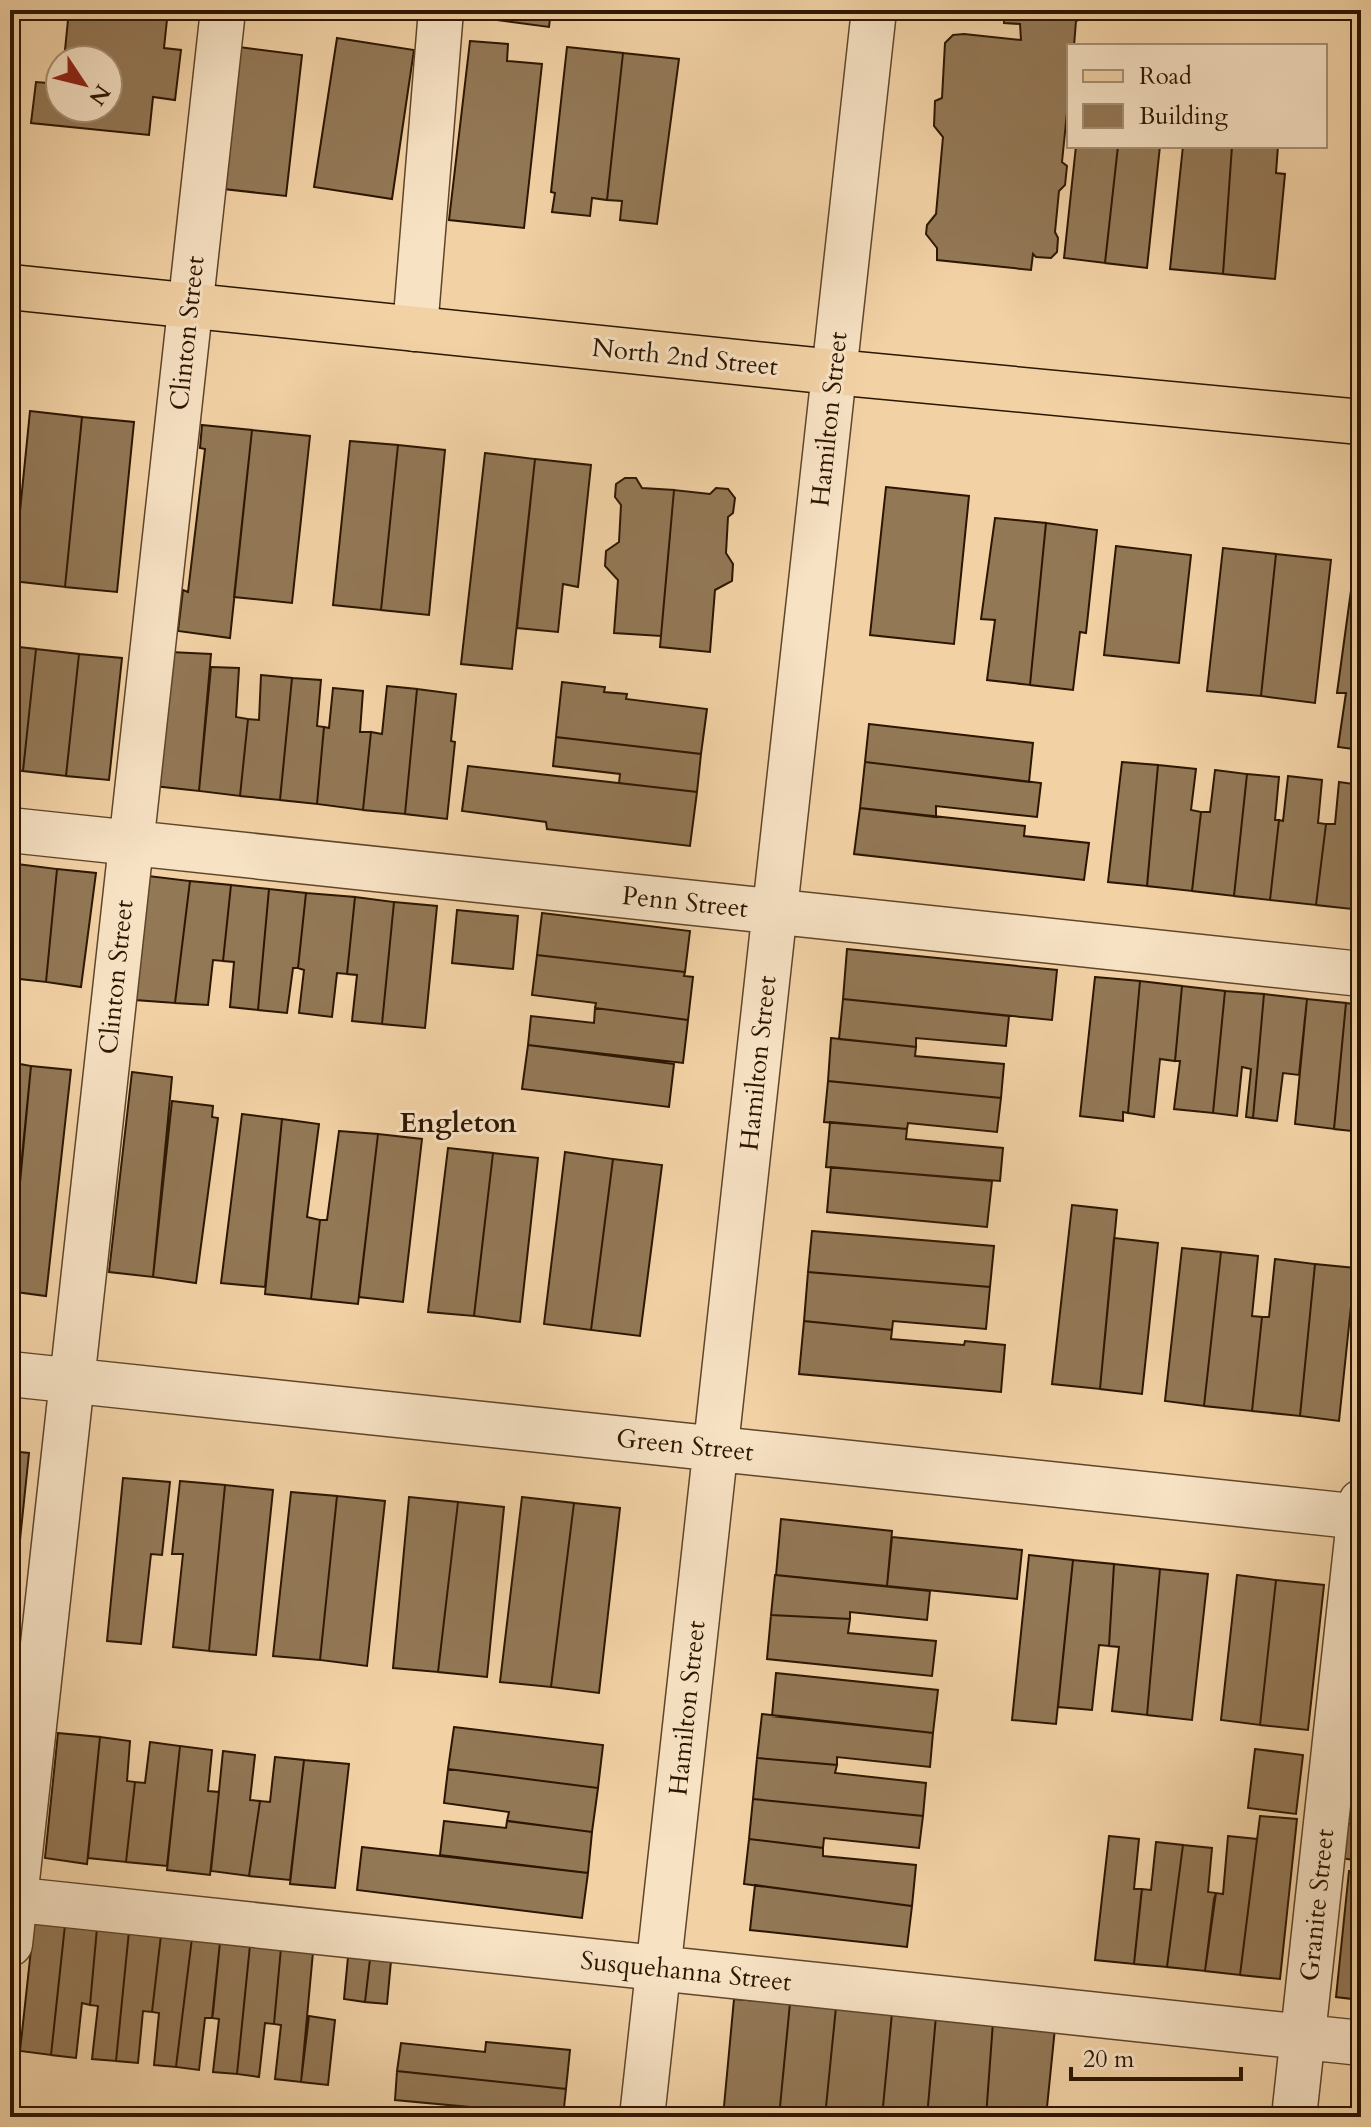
<svg xmlns="http://www.w3.org/2000/svg" width="1371" height="2127" viewBox="0 0 1371 2127" font-family="Cardo,serif">
<style>
.building{fill:#937856;stroke:#2c1601;stroke-width:2}
.lines{fill:none;stroke-linecap:round;stroke-linejoin:round}
.minor-casing{stroke:#5e452a;stroke-width:47}
.major-casing{stroke:#2c1601;stroke-width:47}
.minor{stroke:#f7e2c4;stroke-width:44}
.major{stroke:#f2d2a5;stroke-width:44}
.labels{text-anchor:middle;dominant-baseline:central;stroke-width:6;stroke-linejoin:round;paint-order:stroke}
.street-label{font-size:26px;fill:#2c1601;stroke:#f7e2c4}
.neighbourhood-label{font-size:28px;font-weight:bold;fill:#2c1601;stroke:#f7e2c4}
</style>
<rect width="100%" height="100%" fill="#f2d2a5"/>
<filter id="stains"><feTurbulence type="fractalNoise" baseFrequency=".0025" numOctaves="4"/><feColorMatrix values="0 0 0 0 .2 0 0 0 0 .09 0 0 0 0 .02 0 0 0 .5 -.17"/></filter>
<radialGradient id="worn" r=".72"><stop offset=".6" stop-color="#630" stop-opacity="0"/><stop offset="1" stop-color="#630" stop-opacity=".3"/></radialGradient>
<!-- building -->
<path class="building" d="M69 10H168L164 48 181 50 175 100 153 97 149 135 31 123 36 82 60 84V108H108V60H64Z
M497 10H551L549 27 496 20Z
M1005 10H1085L1084 18 1076 21 1074 46H1069V93L1062 162 1067 166 1065 185 1059 191 1055 232 1058 238 1057 252 1051 258 1036 257 1033 254 1031 270 937 260V248L926 234 927 225 936 214 943 137 934 126 935 101 942 98 945 43 953 35 964 34 1021 40 1020 24 1004 23Z
M337 38 414 50 392 199 314 187Z
M470 41 508 44 507 61 542 64 524 228 449 220Z
M231 46 302 55 286 196 215 188Z
M567 47 623 53 607 200 592 198 590 216 552 212 555 193 551 192Z
M623 53 679 59 657 224 620 220 622 201 607 200Z
M1076 146H1118L1105 263 1064 258Z
M1118 146H1160L1147 268 1105 263Z
M1183 146H1232L1223 274 1170 269Z
M1232 146H1278L1276 173 1285 174 1275 279 1223 274Z
M1361 174V270L1351 269Z
M30 411 82 417 65 587 13 581Z
M82 417 134 422 117 592 65 587Z
M202 425 252 430 230 638 178 631 183 590 188 592 205 449 200 448Z
M252 430 310 436 292 603 234 597Z
M350 441 398 445 381 610 333 605Z
M398 445 445 450 429 615 381 610Z
M485 453 535 459 512 669 461 664Z
M535 459 591 465 578 587 563 584 558 632 517 628Z
M625 478H636L642 488 674 490 661 636 614 633 618 580 605 566 606 551 619 542 621 505 615 497 616 484Z
M886 487 969 496 954 644 870 635Z
M716 488 728 489 735 498 733 513 728 517 726 553 733 564 732 581 715 590 710 652 660 647 674 490 710 494Z
M995 518 1046 523 1030 685 987 680 995 620 981 619Z
M1046 523 1097 530 1086 633 1080 632 1073 690 1030 685Z
M1116 546 1191 555 1179 663 1104 655Z
M1223 548 1276 554 1261 696 1207 691Z
M1276 554 1331 560 1315 703 1261 696Z
M1356 554 1361 555V750L1338 747 1346 693H1337Z
M10 646 36 649 23 771 10 770Z
M36 649 79 654 66 776 23 771Z
M170 652 211 654 199 791 154 786Z
M79 654 122 658 109 780 66 776Z
M211 667 239 668 236 717 248 719 240 796 199 791Z
M261 675 292 678 280 800 240 796 248 719 259 720Z
M292 678 321 680 317 726 324 727 317 804 280 800Z
M562 682 605 687 604 692 627 694 626 699 707 709 701 754 556 737Z
M387 686 417 689 405 814 363 810 371 732 382 734Z
M333 688 363 691 360 732H371L363 810 317 804 324 727 329 728Z
M417 689 456 694 451 741 455 742 447 819 405 814Z
M869 724 1033 743 1029 782 865 762Z
M556 737 701 754 697 792 619 783 620 774 553 766Z
M865 762 1041 783 1037 817 936 806V817L860 808Z
M1122 762 1158 765 1147 886 1108 882Z
M1158 765 1196 769 1191 810 1201 812 1192 891 1147 886Z
M468 766 697 792 690 846 547 829 546 822 462 811Z
M1215 770 1247 774 1234 896 1192 891 1201 812H1210Z
M1247 774 1279 777 1275 820H1279L1270 900 1234 896Z
M1288 776 1322 780 1318 823 1326 824 1316 905 1270 900 1279 820 1283 821Z
M1339 782 1361 785V910L1316 905 1326 824H1335Z
M860 808 1025 826 1024 836 1089 843 1084 880 854 854Z
M10 859H17V864L10 934Z
M17 864 57 869 46 982 11 978 16 936 10 934Z
M57 869 96 873 81 987 46 982Z
M148 876 190 881 175 1003 135 1000Z
M190 881 231 885 223 961 213 960 208 1005 175 1003Z
M231 885 269 889 258 1010 230 1007 234 962 223 961Z
M269 889 306 893 298 968H293L287 1013 258 1010Z
M306 893 355 897 347 974 337 973 332 1017 299 1013 304 970 298 968Z
M355 897 394 902 382 1024 352 1021 357 975 347 974Z
M394 902 437 906 425 1028 382 1024Z
M457 910 518 916 513 969 452 963Z
M542 913 690 931 685 972 537 955Z
M847 949 1057 970 1052 1020 843 999Z
M537 955 685 972 684 976 693 977 688 1020 595 1008 596 1003 532 995Z
M1095 977 1140 981 1128 1113 1123 1112V1121L1080 1116Z
M1140 981 1182 986 1175 1061 1160 1059 1154 1117 1128 1113Z
M1182 986 1225 991 1213 1113 1174 1109 1180 1061H1175Z
M1225 991 1264 994 1253 1118 1246 1117 1251 1069 1242 1067 1237 1116 1213 1113Z
M1264 994 1307 999 1299 1075 1283 1073 1277 1121 1253 1118Z
M843 999 1009 1016 1006 1046 916 1038V1047L839 1039Z
M1307 999 1346 1003 1334 1129 1295 1124Z
M1346 1003 1361 1005V1132L1334 1129Z
M595 1008 688 1020 683 1063 528 1045 531 1016 594 1023Z
M831 1038 916 1047 915 1056 1004 1064 1001 1098 828 1081Z
M528 1045 674 1064 669 1107 522 1089Z
M20 1064 31 1066 10 1279V1105H15Z
M31 1066 71 1070 46 1296 16 1292 15 1289H10Z
M132 1072 172 1077 153 1277 109 1272Z
M828 1081 1001 1098 997 1132 908 1123 907 1129 824 1122Z
M172 1101 213 1106 212 1117 218 1118 196 1283 153 1277Z
M242 1114 282 1119 265 1287 221 1283Z
M282 1119 319 1124 307 1217 320 1220 311 1299 265 1294Z
M830 1122 907 1129 906 1139 1003 1148 1000 1181 826 1167Z
M339 1131 378 1134 358 1304 311 1299 320 1220H327Z
M378 1134 422 1139 403 1302 359 1297Z
M448 1148 493 1153 474 1316 428 1312Z
M565 1152 613 1159 591 1330 544 1324Z
M493 1153 538 1158 520 1322 474 1316Z
M613 1159 662 1165 640 1336 591 1330Z
M831 1167 992 1181 987 1227 827 1212Z
M1072 1205 1117 1210 1100 1389 1052 1384Z
M812 1231 994 1246 990 1287 808 1272Z
M1114 1238 1158 1243 1142 1394 1100 1389Z
M1182 1248 1221 1252 1204 1406 1165 1401Z
M1221 1252 1258 1256 1252 1316 1262 1317 1252 1411 1204 1406Z
M1275 1259 1315 1264 1300 1416 1252 1411 1262 1317H1269Z
M1315 1264 1355 1268 1339 1421 1300 1416Z
M808 1272 990 1287 986 1329 893 1321 892 1330 804 1321Z
M804 1321 892 1330 891 1339 964 1345 965 1341 1005 1345 1001 1392 799 1374Z
M10 1451 29 1453 12 1617H10Z
M123 1478 170 1482 162 1555 151 1554 141 1644 107 1641Z
M180 1481 225 1485 209 1651 173 1647 183 1554H172Z
M225 1485 273 1490 256 1655 209 1651Z
M291 1492 337 1496 320 1660 273 1656Z
M337 1496 385 1501 367 1666 320 1660Z
M409 1497 458 1502 438 1672 393 1668Z
M522 1497 574 1503 551 1687 500 1682Z
M458 1502 504 1507 487 1677 438 1672Z
M574 1503 620 1508 599 1693 551 1687Z
M781 1519 892 1531 887 1586 776 1575Z
M892 1537 1022 1550 1017 1599 887 1586Z
M1029 1555 1073 1560 1056 1724 1012 1720Z
M1073 1560 1114 1564 1109 1646 1099 1645 1092 1710 1058 1707Z
M1114 1564 1160 1569 1147 1715 1112 1711 1119 1647 1109 1646Z
M1160 1569 1208 1574 1192 1720 1147 1715Z
M775 1575 930 1591 927 1620 850 1612V1619L771 1615Z
M1237 1575 1276 1580 1260 1725 1221 1720Z
M1276 1580 1324 1585 1308 1730 1260 1725Z
M771 1615 850 1619 848 1633 936 1641 932 1676 767 1659Z
M776 1673 938 1690 933 1733 772 1716Z
M762 1714 933 1733 930 1767 837 1757V1765L757 1758Z
M454 1727 603 1745 598 1788 448 1769Z
M58 1733 100 1737 87 1864 45 1858Z
M100 1737 130 1741 127 1781 135 1782 126 1862 88 1858Z
M150 1742 180 1746 167 1866 126 1862 135 1782 145 1783Z
M180 1746 212 1750 208 1791 219 1792 210 1875 167 1870Z
M1255 1749 1303 1755 1296 1814 1248 1808Z
M223 1751 255 1755 250 1800 260 1801 249 1876 211 1871Z
M275 1757 304 1760 290 1880 249 1876 260 1801 270 1802Z
M757 1758 837 1765 835 1773 926 1783 923 1816 753 1799Z
M304 1760 349 1764 335 1888 290 1884Z
M1347 1766 1361 1767V1818L1341 1816Z
M448 1769 598 1788 592 1832 507 1821 509 1812 444 1803Z
M753 1799 923 1816 919 1848 824 1838 823 1848 749 1839Z
M1260 1816 1297 1819 1280 1979 1240 1975Z
M444 1821 506 1828 507 1821H509L592 1832 588 1873 440 1855Z
M1345 1823 1361 1825V1861L1340 1858Z
M1109 1836 1139 1839 1134 1889H1142L1141 1896 1134 1964 1095 1960Z
M1228 1836 1257 1839 1240 1975 1205 1971 1214 1899 1216 1893 1223 1894Z
M749 1839 823 1848V1856L916 1865 912 1906 744 1884Z
M1156 1842 1183 1845 1167 1967 1134 1964 1142 1889 1151 1890Z
M1183 1845 1212 1848 1208 1892 1216 1893 1205 1971 1167 1967Z
M362 1847 588 1873 582 1918 357 1890Z
M1349 1871 1361 1872V2000L1336 1997Z
M755 1885 912 1906 907 1947 750 1930Z
M34 1922 65 1925 51 2055 20 2051Z
M65 1925 97 1928 90 2005 82 2003 76 2058 51 2055Z
M97 1928 129 1931 116 2061 92 2059 98 2006 90 2005Z
M129 1931 161 1935 152 2012 143 2011 138 2063 116 2061Z
M161 1935 192 1938 176 2067 154 2065 159 2013 152 2012Z
M192 1938 220 1942 213 2013 212 2018H205L199 2070 176 2067Z
M220 1942 250 1945 237 2074 213 2072 219 2019 212 2018Z
M250 1945 281 1948 274 2024 265 2023 259 2077 237 2074Z
M281 1948 313 1952 301 2082 275 2079 281 2025 274 2024Z
M348 1957 370 1959 365 2002 344 1999Z
M370 1959 391 1961 387 2004 365 2002Z
M734 1999 790 2003 779 2117H723Z
M790 2003 836 2007 825 2117H779Z
M836 2007 892 2013 882 2117H825Z
M892 2013 936 2016 927 2117H882Z
M309 2016 335 2020 328 2085 301 2082Z
M936 2016 993 2022 986 2117H927Z
M993 2022 1055 2028 1046 2117H986Z
M486 2042 570 2050 566 2089 397 2071 401 2043 485 2052Z
M397 2071 566 2089 563 2117H507L479 2114 480 2108 395 2100Z
M20 2110 63 2113V2117H19Z
M375 2113 419 2117H375Z"/>
<g class="lines">
<!-- minor casing -->
<g class="minor-casing">
<path id="minor" d="M415 329 441 10
M10 830 1361 974
M10 1374 1361 1517
M10 1899 1361 2043
M10 1944 223 10
M642 2117 874 10
M1294 2117 1361 1502"/>
</g>
<!-- major casing -->
<g class="major-casing">
<path id="major" d="M10 287 834 372 1361 422"/>
</g>
<!-- minor -->
<use href="#minor" class="minor"/>
<!-- major -->
<use href="#major" class="major"/>
</g>
<g class="labels">
<!-- street labels -->
<g class="street-label">
<text transform="translate(187 333) rotate(-84)">Clinton Street</text>
<text transform="translate(685 357) rotate(6)">North 2nd Street</text>
<text transform="translate(829 419) rotate(-84)">Hamilton Street</text>
<text transform="translate(685 902) rotate(6)">Penn Street</text>
<text transform="translate(116 977) rotate(-84)">Clinton Street</text>
<text transform="translate(758 1063) rotate(-84)">Hamilton Street</text>
<text transform="translate(685 1445) rotate(6)">Green Street</text>
<text transform="translate(687 1708) rotate(-84)">Hamilton Street</text>
<text transform="translate(1317 1905) rotate(-84)">Granite Street</text>
<text transform="translate(686 1971) rotate(6)">Susquehanna Street</text>
</g>
<!-- neighbourhood labels -->
<g class="neighbourhood-label">
<text x="458" y="1123">Engleton</text>
</g>
</g>
<!-- margin -->
<rect width="1371" height="2127" fill="none" stroke="#f2d2a5" stroke-width="40"/>
<rect x="12" y="12" width="1347" height="2103" fill="none" stroke="#2c1601" stroke-width="4"/>
<rect x="20" y="20" width="1331" height="2087" fill="none" stroke="#2c1601" stroke-width="2"/>
<!-- legend -->
<rect x="1067" y="44" width="260" height="104" fill="#f7e2c4" stroke="#a69076" stroke-width="2"/>
<rect x="1083" y="70" width="40" height="12" fill="#f2d2a5" stroke="#a69076" stroke-width="2"/>
<text x="1139" y="84" font-size="24" fill="#2c1601">Road</text>
<rect x="1083" y="104" width="40" height="24" fill="#937856" stroke="#a69076" stroke-width="2"/>
<text x="1139" y="124" font-size="24" fill="#2c1601">Building</text>
<!-- north arrow -->
<g transform="translate(84 84) rotate(125)"><circle r="38" fill="#f7e2c4" stroke="#a69076" stroke-width="2"/>
<path d="M0-6L14 30L0 20L-14 30Z" fill="#8f2418"/>
<text y="-12" font-size="22" font-weight="bold" text-anchor="middle" fill="#2c1601">N</text>
</g>
<!-- scale -->
<path d="M1071 2067v12h170v-12" fill="none" stroke="#2c1601" stroke-width="4"/>
<text x="1083" y="2067" font-size="24" fill="#2c1601" stroke="#f7e2c4" stroke-width="6" paint-order="stroke">20 m</text>
<rect width="100%" height="100%" filter="url(#stains)"/>
<rect width="100%" height="100%" fill="url(#worn)"/>
</svg>
